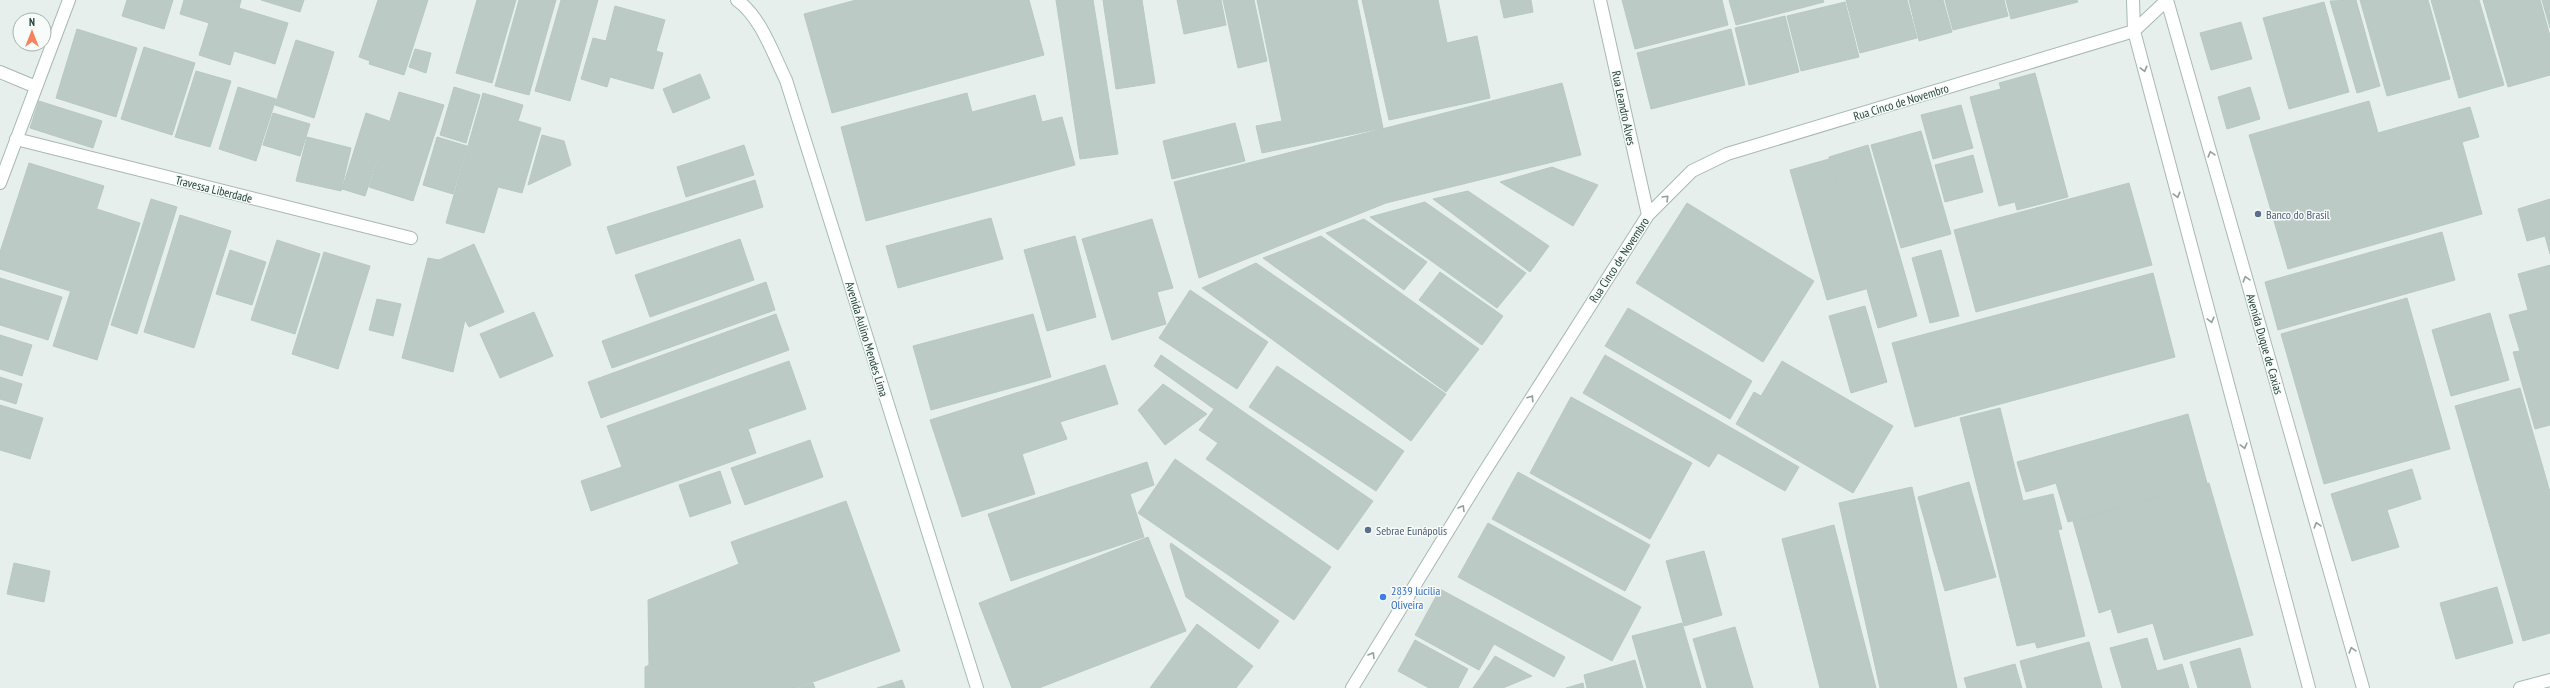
<svg xmlns="http://www.w3.org/2000/svg" width="2550" height="688" viewBox="0 0 2550 688" font-family="'PT Sans Narrow',sans-serif">
<style>
.building{fill:#bbcac4;stroke:#b8c9c2}
.lines{fill:none;stroke-linecap:round;stroke-linejoin:round}
.street-casing{stroke:#a8b8b2;stroke-width:14}
.secondary-casing{stroke:#a4bbb3;stroke-width:14}
.street{stroke:#fff;stroke-width:12}
.secondary{stroke:#fff;stroke-width:12}
.oneway{stroke:#92a09c}
.service-dot{fill:#5c6f8a;stroke:#f7fbf9;stroke-width:1.5}
.shop-dot{fill:#3f7fe0;stroke:#f7fbf9;stroke-width:1.5}
.labels{text-anchor:middle;dominant-baseline:central;stroke-width:3;stroke-linejoin:round;paint-order:stroke}
.street-label{font-size:12px;fill:#24423a;stroke:#f7fbf9}
.service-label{font-size:12px;fill:#4e5e75;stroke:#f7fbf9;text-anchor:start}
.shop-label{font-size:12px;fill:#366cbe;stroke:#f7fbf9;text-anchor:start}
</style>
<rect width="100%" height="100%" fill="#e6efeb"/>
<!-- building -->
<path class="building" d="M127 0H173L164 29 122 16Z
M184 0H241L239 8 288 23 275 64 234 51 230 65 199 55 209 23 180 14Z
M261 0H304L300 12Z
M378 0H428L404 75 369 64 370 61 359 57Z
M477 0H516L492 83 456 73Z
M519 0H556L529 95 495 86Z
M561 0H598L570 101 535 91Z
M856 0H1029L1044 55 832 113 804 14Z
M1056 0H1093L1118 154 1080 159Z
M1103 0H1142L1155 83 1116 89Z
M1177 0H1221L1226 25 1184 34Z
M1223 0H1254L1267 61 1238 68Z
M1257 0H1357L1383 128 1262 153 1256 126 1282 121Z
M1362 0H1438L1447 43 1477 36 1490 98 1389 120Z
M1500 0H1531L1533 12 1504 18Z
M1622 0H1722L1728 25 1635 49Z
M1729 0H1823L1824 2 1736 25Z
M1846 0H1907L1917 38 1860 53Z
M1909 0H1943L1952 32 1919 41Z
M1945 0H2004L2008 16 1953 30Z
M2006 0H2077L2078 2 2011 19Z
M2356 0 2380 86 2357 93 2330 1Z
M2360 0H2428L2450 79 2387 96Z
M2431 0H2479L2504 85 2459 98Z
M2483 0H2540L2550 36V75L2508 87Z
M2542 0H2550V28Z
M1845 2 1859 57 1801 71 1787 16Z
M2324 2 2349 92 2289 109 2263 18Z
M615 6 665 20 656 51 663 53 653 89 610 77 607 87 581 79 593 38 606 41Z
M1785 16 1799 72 1749 85 1735 28Z
M2241 22 2252 59 2211 70 2200 33Z
M77 29 137 48 116 117 56 98Z
M1731 29 1745 85 1651 109 1637 53Z
M296 40 334 52 314 118 275 105Z
M144 47 195 63 172 135 121 119Z
M415 49 431 53 426 73 409 67Z
M196 71 231 81 210 147 175 137Z
M2035 73 2068 197 2017 210 2015 202 1999 206 1970 97 2001 89 1999 83Z
M700 74 710 98 673 113 663 89Z
M1562 83 1581 155 1386 203 1199 278 1174 182Z
M238 87 276 99 256 161 219 149Z
M454 87 480 95 466 143 440 135Z
M2250 87 2260 119 2227 129 2218 97Z
M399 92 444 105 413 201 369 187Z
M483 93 523 105 518 121 541 128 522 193 498 187 484 233 446 223Z
M967 93 972 112 1035 95 1042 122 1062 117 1075 165 866 221 841 127Z
M39 101 102 121 93 148 30 128Z
M2369 101 2378 133 2470 107 2479 137 2462 142 2482 214 2288 269 2249 135Z
M1961 105 1973 148 1933 159 1921 115Z
M273 113 310 124 300 156 263 145Z
M366 113 389 121 365 196 342 189Z
M1235 123 1245 161 1172 179 1163 141Z
M1921 131 1951 234 1901 248 1871 145Z
M542 135 564 141 571 165 528 185Z
M307 137 351 148 341 191 296 181Z
M437 137 467 146 453 194 423 185Z
M744 145 754 175 686 197 677 167Z
M1868 145 1917 316 1878 328 1829 157Z
M1973 155 1983 192 1945 202 1935 165Z
M1829 159 1866 289 1827 300 1790 170Z
M29 163 104 186 70 291 0 269V252Z
M1552 167 1598 185 1573 226 1500 182Z
M755 180 763 207 616 254 607 227Z
M2129 183 2152 265 1976 312 1954 230Z
M1468 191 1549 246 1530 272 1433 199Z
M151 199 177 207 137 334 111 325Z
M2550 199V254L2545 236 2527 241 2518 209Z
M1425 202 1526 273 1497 308 1370 217Z
M1687 203 1814 281 1763 362 1636 283Z
M97 209 140 223 97 360 53 346Z
M180 215 231 231 194 348 144 332Z
M991 218 1003 259 898 288 886 246Z
M1152 219 1173 288 1157 292 1166 324 1112 340 1082 239Z
M1364 219 1427 262 1404 290 1326 233Z
M2442 232 2455 280 2278 330 2265 282Z
M1075 236 1096 317 1047 331 1024 250Z
M1321 236 1479 349 1446 392 1263 258Z
M740 239 754 280 650 317 635 275Z
M277 240 320 254 295 334 251 320Z
M474 244 504 312 469 327 465 320 453 372 402 358 428 258 439 260Z
M230 250 266 262 252 305 216 294Z
M1941 250 1959 316 1930 323 1912 258Z
M324 252 370 266 338 369 292 354Z
M1256 263 1446 394 1411 441 1202 288Z
M2550 265V425L2535 429 2513 352 2520 351 2509 315 2528 310 2518 274Z
M1440 272 1503 316 1482 345 1419 300Z
M2153 273 2175 357 1915 427 1892 343Z
M0 278 62 297 48 340 0 325Z
M766 282 775 310 612 368 602 341Z
M1190 290 1268 342 1237 389 1159 338Z
M2407 298 2450 449 2324 484 2281 334Z
M377 299 401 304 393 336 369 330Z
M1865 306 1887 382 1851 393 1829 316Z
M1628 308 1752 381 1730 419 1605 346Z
M534 312 553 356 500 378 480 334Z
M2490 313 2509 380 2451 396 2432 330Z
M776 314 789 350 601 418 588 382Z
M1033 314 1051 377 931 410 913 346Z
M0 335 32 345 22 376 0 369Z
M1161 355 1373 501 1338 550 1206 459 1218 443 1199 430 1214 409 1154 366Z
M1605 355 1799 467 1785 491 1718 453 1709 467 1583 393Z
M789 361 806 409 748 429 756 453 591 511 581 481 622 467 607 426Z
M1782 361 1893 426 1853 493 1736 424 1754 392 1761 396Z
M1105 365 1118 404 1060 422 1067 439 1022 454 1035 494 962 517 930 420Z
M1277 366 1404 451 1376 491 1249 407Z
M0 377 22 384 16 404 0 399Z
M1163 384 1207 414 1165 445 1138 410Z
M2520 388 2550 492V633L2523 641 2455 406Z
M1571 397 1692 463 1650 539 1530 473Z
M0 405 43 418 30 459 0 450Z
M2000 408 2023 501 2053 494 2062 529 2058 530 2085 636 2037 648 2035 642 2017 646 1960 418Z
M2188 414 2207 483 2068 522 2056 483 2026 492 2017 462Z
M810 440 823 477 745 505 731 468Z
M1175 459 1331 567 1294 620 1138 513Z
M1147 462 1154 485 1130 494 1144 537 1011 581 988 514Z
M2412 469 2421 499 2387 510 2399 547 2352 561 2331 494Z
M720 471 731 503 690 517 679 485Z
M1518 472 1650 545 1625 591 1492 519Z
M1969 482 1996 577 1945 591 1918 497Z
M2209 483 2253 635 2164 660 2153 623 2118 633 2111 609 2099 613 2073 521Z
M1912 487 1957 688H1880L1839 503Z
M846 501 900 651 796 688H645V667L649 665 648 600 739 564 731 542Z
M1488 523 1641 607 1612 661 1458 577Z
M1834 525 1876 688H1820L1782 539Z
M1148 537 1186 631 1039 688H1012L979 603Z
M1171 543 1279 621 1259 649 1186 597 1170 546Z
M1704 551 1722 615 1684 626 1666 561Z
M14 563 50 571 44 602 7 594Z
M2497 587 2513 643 2456 659 2440 603Z
M1440 589 1565 657 1554 677 1494 644 1479 670 1415 635Z
M1682 623 1701 688H1647L1632 636Z
M1197 624 1253 666 1236 688H1150Z
M1735 627 1753 688H1707L1693 639Z
M2147 638 2157 671 2182 664 2189 688H2122L2110 648Z
M1415 640 1468 669 1458 688H1429L1398 671Z
M2089 642 2102 688H2027L2020 661Z
M2240 648 2251 688H2198L2190 662Z
M1495 656 1532 676 1503 688H1473Z
M1635 660 1643 688H1587L1584 675Z
M2015 664 2022 688H1967L1964 678Z
M902 680 905 688H877Z
M813 683 815 688H799Z
M1583 683 1584 688H1566Z"/>
<g class="lines">
<!-- street casing -->
<g class="street-casing">
<path id="street" d="M1600 0 1648 215
M2133 0 2134 31 2309 688
M2167 0 2363 688
M0 72 36 87
M16 139 411 238
M0 183 69 0
M1352 688 1481 477 1648 215 1692 171 1727 154 2134 31 2167 0"/>
</g>
<!-- secondary casing -->
<g class="secondary-casing">
<path id="secondary" d="M737 0C761 17 773 54 786 80L977 688
M2520 688 2550 680"/>
</g>
<!-- street -->
<use href="#street" class="street"/>
<!-- secondary -->
<use href="#secondary" class="secondary"/>
</g>
<!-- one-way arrows -->
<defs><path id="oneway-chevron" d="M-2-3.5L2.5 0L-2 3.5" fill="none" stroke-width="1.6" stroke-linecap="round" stroke-linejoin="round"/></defs>
<g class="oneway">
<use href="#oneway-chevron" transform="translate(2144 69) rotate(75)"/>
<use href="#oneway-chevron" transform="translate(2211 154) rotate(-106)"/>
<use href="#oneway-chevron" transform="translate(2177 195) rotate(75)"/>
<use href="#oneway-chevron" transform="translate(1666 198) rotate(-45)"/>
<use href="#oneway-chevron" transform="translate(2246 279) rotate(-106)"/>
<use href="#oneway-chevron" transform="translate(2211 320) rotate(75)"/>
<use href="#oneway-chevron" transform="translate(1531 398) rotate(-57)"/>
<use href="#oneway-chevron" transform="translate(2244 446) rotate(75)"/>
<use href="#oneway-chevron" transform="translate(1462 508) rotate(-59)"/>
<use href="#oneway-chevron" transform="translate(2317 525) rotate(-106)"/>
<use href="#oneway-chevron" transform="translate(2352 650) rotate(-106)"/>
<use href="#oneway-chevron" transform="translate(1372 655) rotate(-59)"/>
</g>
<!-- markers -->
<g class="service-dot">
<circle cx="2258" cy="214" r="4"/>
<circle cx="1368" cy="530" r="4"/>
</g>
<circle class="shop-dot" cx="1383" cy="597" r="4"/>
<g class="labels">
<!-- street labels -->
<g class="street-label">
<text transform="translate(1901 102) rotate(-17)">Rua Cinco de Novembro</text>
<text transform="translate(1624 108) rotate(78)">Rua Leandro Alves</text>
<text transform="translate(214 189) rotate(14)">Travessa Liberdade</text>
<text transform="translate(1619 260) rotate(-57)">Rua Cinco de Novembro</text>
<text transform="translate(867 339) rotate(73)">Avenida Aulino Mendes Lima</text>
<text transform="translate(2265 344) rotate(74)">Avenida Duque de Caxias</text>
</g>
<!-- service labels -->
<g class="service-label">
<text x="2266" y="214">Banco do Brasil</text>
<text x="1376" y="530">Sebrae Eunápolis</text>
</g>
<!-- shop labels -->
<g class="shop-label">
<text x="1391" y="590">2839 lucilia<tspan x="1391" dy="14">Oliveira</tspan></text>
</g>
</g>
<!-- north arrow -->
<g transform="translate(32 32)"><circle r="19" fill="#f7fbf9" stroke="#a3b1ad"/>
<path d="M0-3L7 15L0 10L-7 15Z" fill="#f4845f"/>
<text y="-6" font-size="11" font-weight="bold" text-anchor="middle" fill="#24423a">N</text>
</g>
</svg>
